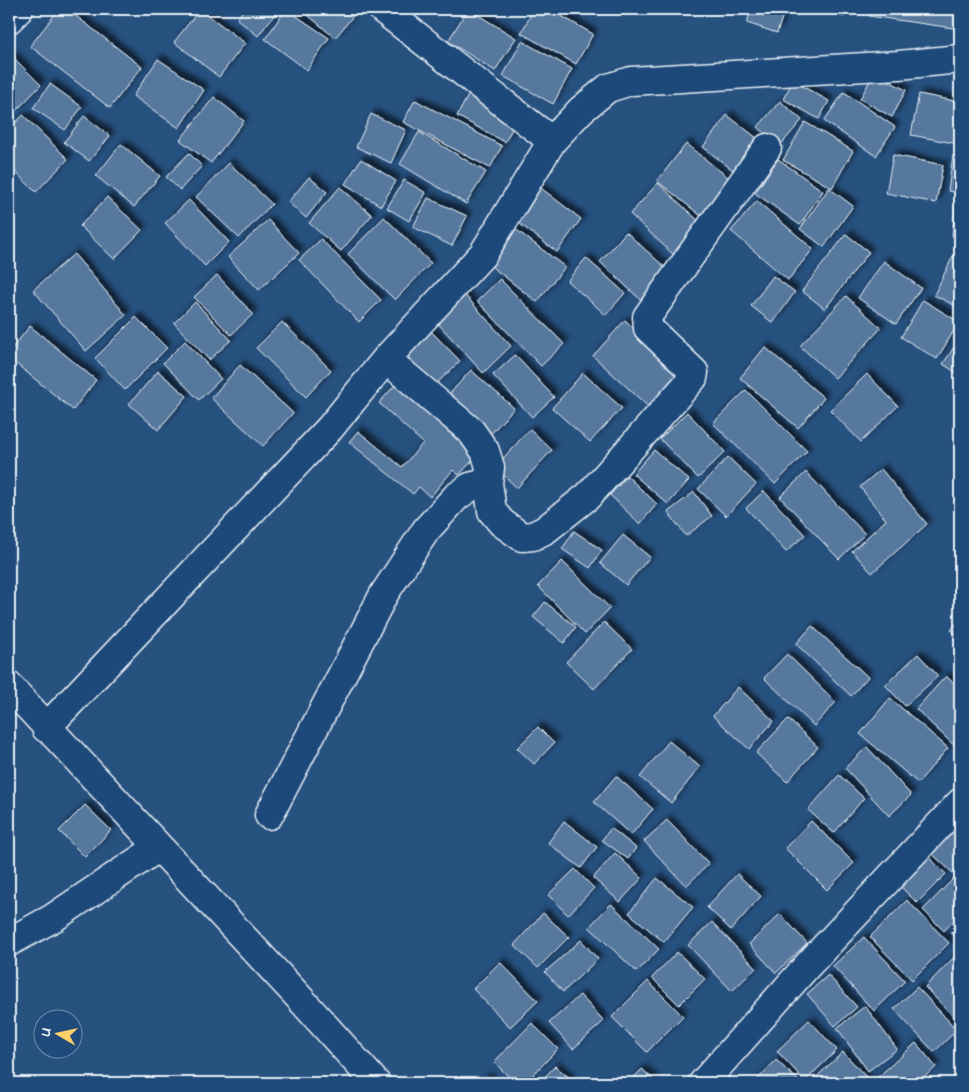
<svg xmlns="http://www.w3.org/2000/svg" width="969" height="1092" viewBox="0 0 969 1092" font-family="'Architects Daughter',sans-serif">
<style>
.building{fill:#57789d;stroke:#e8f1f8;filter:url(#shadow)}
.lines{fill:none;stroke-linecap:round;stroke-linejoin:round}
.minor-casing{stroke:#e8f1f8;stroke-width:31}
.minor{stroke:#1f4a7a;stroke-width:28}
</style>
<defs>
<filter id="shadow"><feDropShadow dx="4.5" dy="-4.5" stdDeviation="2.5" flood-color="#0009"/></filter>
</defs>
<rect width="100%" height="100%" fill="#27517f"/>
<filter id="ink" filterUnits="userSpaceOnUse"><feTurbulence type="fractalNoise" baseFrequency=".02" numOctaves="2"/><feDisplacementMap in="SourceGraphic" scale="10" xChannelSelector="R" yChannelSelector="G"/><feConvolveMatrix kernelMatrix="1 2 1 2 8 2 1 2 1" color-interpolation-filters="sRGB"/></filter>
<g filter="url(#ink)">
<!-- building -->
<path class="building" d="M59 9H67L142 67 110 108 30 46Z
M200 9 245 43 219 77 174 42Z
M244 9H279L258 36 237 19Z
M286 9 329 38 307 70 265 39Z
M301 9H359L335 38Z
M468 9 516 38 495 71 448 41Z
M534 9H549L593 34 576 64 521 33Z
M751 9H785L777 33 747 23Z
M819 9H847L844 17Z
M870 9H960V29L869 16Z
M522 41 572 69 553 104 503 76Z
M9 53 41 85 15 112 9 106Z
M158 59 204 90 179 128 133 96Z
M874 73 906 90 892 117 860 99Z
M793 81 829 101 819 119 783 99Z
M50 84 82 107 65 130 33 108Z
M471 90 519 116 505 142 457 116Z
M844 92 895 127 876 156 824 121Z
M919 94 960 102 959 144 911 135Z
M214 97 244 121 211 163 180 140Z
M415 100 502 146 490 168 403 122Z
M780 101 802 120 780 146 758 127Z
M371 114 406 130 391 163 356 147Z
M23 115 68 159 36 192 9 166V130Z
M727 115 762 142 738 174 703 147Z
M84 116 110 136 89 161 64 142Z
M805 122 853 151 832 188 783 160Z
M419 132 486 172 466 204 400 164Z
M121 144 160 176 134 207 96 176Z
M686 144 734 182 705 219 657 181Z
M189 153 202 166 180 190 166 177Z
M893 155 943 165 936 203 886 193Z
M953 155 960 156V193L948 191Z
M361 159 396 181 381 206 345 184Z
M778 159 823 191 800 225 755 193Z
M229 163 272 204 239 238 196 197Z
M309 177 327 192 306 218 288 202Z
M404 180 426 193 409 221 387 208Z
M658 183 705 227 677 258 630 214Z
M537 185 581 219 557 252 512 218Z
M340 187 372 215 341 251 309 223Z
M829 188 853 206 824 247 800 229Z
M107 197 142 230 114 259 80 226Z
M428 198 467 216 452 246 413 227Z
M956 199 960 200V237L952 236Z
M189 200 229 242 205 266 165 223Z
M757 201 813 249 788 280 731 231Z
M384 217 431 263 395 300 348 254Z
M268 220 299 253 259 290 228 257Z
M514 228 565 267 537 302 487 263Z
M626 232 669 271 642 301 600 262Z
M846 234 869 252 825 309 802 291Z
M321 239 381 300 359 322 299 260Z
M74 254 126 315 86 351 33 290Z
M953 256 960 259V308L934 295Z
M586 258 625 293 606 315 567 281Z
M884 261 921 288 896 324 858 298Z
M217 275 253 314 231 335 194 297Z
M773 276 795 292 773 323 751 306Z
M500 279 564 344 541 366 477 301Z
M463 293 511 346 483 373 434 319Z
M846 296 881 328 835 378 800 346Z
M923 300 959 322 937 359 901 337Z
M195 302 231 340 209 360 174 323Z
M136 317 167 348 125 390 95 358Z
M625 320 685 375 653 411 593 356Z
M282 322 331 370 306 397 256 348Z
M30 326 96 380 73 410 9 358V352Z
M427 327 460 361 432 388 399 354Z
M960 338V375L943 364Z
M185 341 221 379 199 400 163 363Z
M765 347 824 398 798 428 740 378Z
M515 355 554 397 532 417 493 375Z
M240 365 293 413 263 446 211 398Z
M471 370 514 408 489 436 446 398Z
M158 371 187 396 158 430 129 404Z
M583 373 622 408 590 442 552 408Z
M867 374 898 406 861 442 830 410Z
M396 384 476 457 459 475 453 470 430 497 419 487 413 494 349 442 358 431 402 467 423 443 379 403Z
M746 390 807 451 775 484 713 423Z
M687 412 725 452 698 478 660 439Z
M530 429 552 450 517 488 495 467Z
M654 450 689 480 668 504 633 474Z
M728 457 756 484 726 516 698 489Z
M881 469 927 524 872 573 852 551 886 520 860 487Z
M806 472 865 534 839 559 780 497Z
M627 476 657 504 640 524 610 495Z
M764 491 805 535 786 552 746 508Z
M694 492 712 516 686 536 668 512Z
M574 531 602 550 590 568 562 549Z
M623 535 650 557 626 585 600 563Z
M562 561 610 608 585 634 538 586Z
M545 602 576 627 564 643 533 617Z
M960 619V637L951 630Z
M604 622 632 649 594 689 566 662Z
M812 626 868 677 851 696 796 644Z
M787 654 836 702 814 726 764 678Z
M918 654 938 676 905 706 885 685Z
M946 676 960 689V751L916 709Z
M738 687 774 721 749 749 713 716Z
M890 698 948 748 918 783 860 734Z
M788 719 818 747 787 782 756 753Z
M538 727 554 743 534 764 517 748Z
M669 741 700 767 671 803 640 777Z
M867 747 911 795 889 816 845 768Z
M839 775 864 798 834 833 808 810Z
M616 776 653 809 631 835 594 802Z
M85 805 111 830 85 857 59 831Z
M667 820 709 864 686 886 644 841Z
M564 821 597 847 581 868 548 843Z
M811 821 854 863 827 890 785 848Z
M948 823 960 834V867L954 874 926 848Z
M611 828 636 848 628 859 602 840Z
M615 853 642 878 620 902 593 878Z
M925 853 946 874 917 903 896 882Z
M575 869 594 888 568 915 548 895Z
M737 874 761 896 731 930 707 907Z
M657 878 693 907 664 942 629 913Z
M954 878 960 884V914L944 931 923 910Z
M907 900 949 943 912 980 870 937Z
M611 904 659 949 637 972 589 927Z
M543 913 569 937 538 968 514 945Z
M780 914 807 943 776 973 749 944Z
M712 922 756 968 732 991 688 945Z
M960 924V942L951 933Z
M864 937 905 981 874 1011 833 966Z
M581 940 598 959 563 992 545 972Z
M960 951V1023L925 987Z
M677 952 705 979 679 1005 652 978Z
M500 962 538 1001 510 1027 473 989Z
M828 975 857 1007 835 1026 807 994Z
M648 981 683 1016 647 1052 612 1017Z
M917 987 957 1030 934 1052 894 1009Z
M580 995 604 1021 573 1049 549 1023Z
M865 1006 897 1049 868 1071 837 1028Z
M809 1020 837 1050 805 1081 777 1051Z
M532 1023 558 1049 525 1083H515L494 1062Z
M916 1043 936 1067 917 1083H871Z
M843 1052 868 1079 864 1083H810Z
M776 1060 801 1083H754Z
M555 1066 571 1079 567 1083H539Z
M642 1069 657 1083H628Z
M487 1077 493 1083H480Z"/>
<g class="lines">
<!-- minor casing -->
<g class="minor-casing">
<path id="minor" d="M382 9 552 141
M9 19 19 9
M386 359 471 431 485 451 490 467 488 483 492 511 502 523 522 537 533 536 545 530 588 496 693 378 694 372 648 328 647 317 767 148
M9 686 296 994 376 1083
M46 728 330 428 386 359 483 254 552 141 581 110 608 88 631 81 899 65 960 59
M269 815 384 594 426 530 456 497 470 487 488 483
M9 942 53 918 159 847
M703 1083 806 967 960 803"/>
</g>
<!-- minor -->
<use href="#minor" class="minor"/>
</g>
</g>
<!-- margin -->
<rect width="969" height="1092" fill="none" stroke="#1f4a7a" stroke-width="30"/>
<rect x="15" y="15" width="939" height="1062" fill="none" stroke="#e8f1f8" stroke-width="2" filter="url(#ink)"/>
<!-- north arrow -->
<g transform="translate(58 1034) rotate(279)"><circle r="24" fill="#1f4a7a" stroke="#6f8dac"/>
<path d="M0-4L9 19L0 12L-9 19Z" fill="#ffd166"/>
<text y="-8" font-size="14" font-weight="bold" text-anchor="middle" fill="#e8f1f8">U</text>
</g>
</svg>
